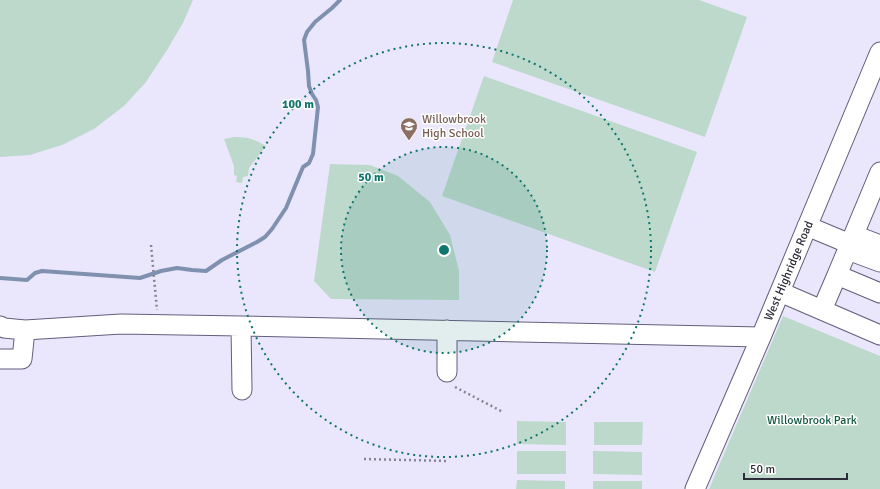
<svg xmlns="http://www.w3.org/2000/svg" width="880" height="489" viewBox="0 0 880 489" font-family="Signika,sans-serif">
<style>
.green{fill:#bdd9cb}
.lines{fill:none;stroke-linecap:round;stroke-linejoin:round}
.stream{stroke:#7f91af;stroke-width:4}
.minor-casing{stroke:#635e7c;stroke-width:21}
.path{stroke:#878496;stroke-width:2.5;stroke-dasharray:2 3;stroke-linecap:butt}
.minor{stroke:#fff;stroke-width:19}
.ring{fill:none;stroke:#0f766e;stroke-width:2;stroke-dasharray:2 4}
.labels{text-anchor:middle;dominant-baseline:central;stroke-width:3;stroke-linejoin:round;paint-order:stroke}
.education-label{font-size:12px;fill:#785e54;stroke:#fff;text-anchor:start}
.street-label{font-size:12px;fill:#2e2c39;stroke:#fff}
.park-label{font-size:12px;fill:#11573e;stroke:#fff}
.centre{fill:#0f766e;stroke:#fff;stroke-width:2}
.ring-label{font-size:12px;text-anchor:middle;font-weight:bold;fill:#0f766e;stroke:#fff;stroke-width:3;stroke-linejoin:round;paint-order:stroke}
</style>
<rect width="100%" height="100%" fill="#eae7fd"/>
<!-- green -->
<path class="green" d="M0 0H193L183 23 167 50 146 82 124 106 94 129 62 145 30 155 1 157H0Z
M513 0H699L747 17 705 137 492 62Z
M484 76 697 152 655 272 442 196Z
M234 137C248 137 254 139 266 146L249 168 248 176 243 177 242 183 236 182 237 176 234 175V166L224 139Z
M330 164 370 165 398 176 430 202 450 235 459 271V300L331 299 314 281Z
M783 316 880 356V489H709Z
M517 421 566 422V445L517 444Z
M594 422H643L642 445H594Z
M517 451H566V474H517Z
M593 451 642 452V475L593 474Z
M517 480 565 481V489H516Z
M593 481H642V489H593Z"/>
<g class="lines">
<!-- stream -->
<path class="stream" d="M0 278 27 280 35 273 42 271 140 278 161 271 177 268 192 270 206 271 222 260 257 242 265 237 272 229 286 208 303 167 309 163 313 154 318 107 316 100 312 94 309 86 308 71 304 40 307 32 315 22 332 8 340 0"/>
<!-- minor casing -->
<g class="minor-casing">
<path id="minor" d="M880 172 837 275 880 293
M807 226 850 244 853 252 880 262
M850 244 859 237 880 245
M780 292 880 335
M822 310 837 275
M0 326 4 328 25 330 121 324 241 326 761 337
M241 326 242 390
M0 359H22L25 330
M447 372V330
M695 489 761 337 880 52"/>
</g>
<!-- path -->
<path class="path" d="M151 245 157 310
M455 387 503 412
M364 459 448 461"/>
<!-- minor -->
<use href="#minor" class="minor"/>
</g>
<!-- distance rings -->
<circle cx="444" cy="250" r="103" fill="#0f766e" fill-opacity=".12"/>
<g class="ring">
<circle cx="444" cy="250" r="103"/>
<circle cx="444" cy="250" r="207"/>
</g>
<!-- icons -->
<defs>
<g id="school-pin" transform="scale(0.9)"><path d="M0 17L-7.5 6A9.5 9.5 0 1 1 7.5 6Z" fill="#8d6e63" stroke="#fff"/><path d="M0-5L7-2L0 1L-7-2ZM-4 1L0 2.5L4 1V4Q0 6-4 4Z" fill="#fff"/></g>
</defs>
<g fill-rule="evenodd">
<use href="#school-pin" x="409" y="126"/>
</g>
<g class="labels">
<!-- education labels -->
<g class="education-label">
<text x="422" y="119">Willowbrook<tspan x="422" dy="14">High School</tspan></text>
</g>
<!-- street labels -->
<g class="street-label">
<text transform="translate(789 271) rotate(-67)">West Highridge Road</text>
</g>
<!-- park labels -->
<g class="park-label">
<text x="812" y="420">Willowbrook Park</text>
</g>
</g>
<circle cx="444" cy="250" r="6" class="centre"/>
<g class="ring-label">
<text x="298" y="108">100 m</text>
<text x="371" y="181">50 m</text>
</g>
<!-- scale -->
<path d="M744 473v6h103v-6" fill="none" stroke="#2e2c39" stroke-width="2"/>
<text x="750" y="473" font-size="12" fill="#2e2c39" stroke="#ffffff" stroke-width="3" paint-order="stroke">50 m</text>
</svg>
